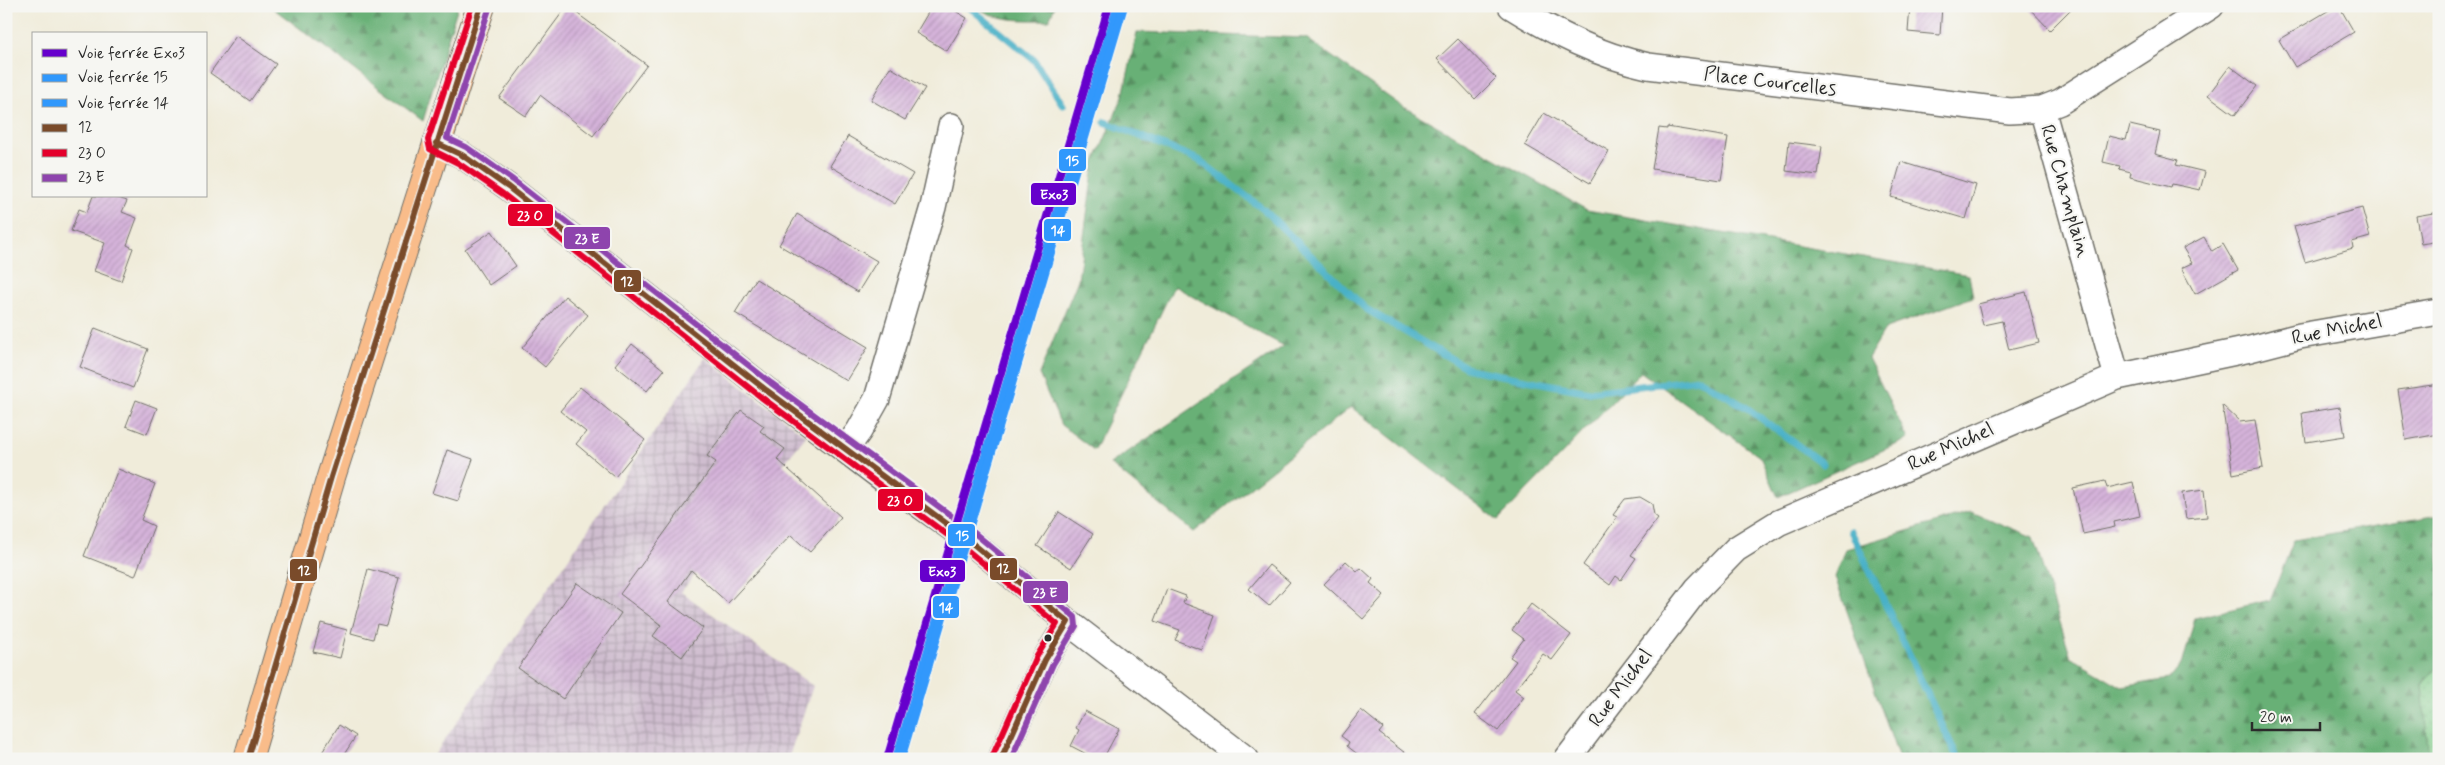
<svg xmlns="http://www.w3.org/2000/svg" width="2445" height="765" viewBox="0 0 2445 765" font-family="Mynerve,sans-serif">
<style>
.industrial{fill:url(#industrial-grid)}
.green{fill:url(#green-dots);stroke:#567c5a}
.forest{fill:url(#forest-firs);stroke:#4a6e50}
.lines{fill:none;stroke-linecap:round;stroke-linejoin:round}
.stream{stroke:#48b1c7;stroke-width:7}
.building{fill:url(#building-hatch)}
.minor-casing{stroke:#706f68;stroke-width:28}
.major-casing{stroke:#706f68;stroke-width:30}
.minor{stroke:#fff;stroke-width:25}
.major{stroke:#f9bc8a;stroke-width:28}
.bus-1-casing{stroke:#f6f6f2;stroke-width:10}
.bus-2-casing{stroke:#f6f6f2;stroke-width:10}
.bus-3-casing{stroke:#f6f6f2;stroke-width:10}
.bus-1{stroke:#7a4b2a;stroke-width:6}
.bus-2{stroke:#e4002b;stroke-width:6}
.bus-3{stroke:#8e44ad;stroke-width:6}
.rail-1-casing{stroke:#f6f6f2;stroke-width:11}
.rail-2-casing{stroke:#f6f6f2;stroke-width:11}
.rail-3-casing{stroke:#f6f6f2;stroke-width:11}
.rail-1{stroke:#60c;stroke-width:8}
.rail-2{stroke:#3098fc;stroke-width:8}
.rail-3{stroke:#3098fc;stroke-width:8}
.bus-dot{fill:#2b2b2b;stroke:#f6f6f2;stroke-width:2}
.labels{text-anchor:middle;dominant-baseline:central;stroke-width:4.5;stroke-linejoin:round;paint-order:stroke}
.street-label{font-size:20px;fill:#2b2b2b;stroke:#f6f6f2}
.line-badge{stroke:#f6f6f2;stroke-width:2}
.badge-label{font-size:14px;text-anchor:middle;font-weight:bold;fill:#fff}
</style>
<defs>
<pattern id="industrial-grid" width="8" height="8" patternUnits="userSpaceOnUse" patternTransform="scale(1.25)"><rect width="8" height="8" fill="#cfbdcf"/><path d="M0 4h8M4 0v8" fill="none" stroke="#a89aa8"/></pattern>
<pattern id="green-dots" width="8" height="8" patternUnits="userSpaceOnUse" patternTransform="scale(1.25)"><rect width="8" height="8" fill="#81cc8a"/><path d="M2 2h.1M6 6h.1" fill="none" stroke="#70af77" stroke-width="1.8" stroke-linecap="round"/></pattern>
<pattern id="forest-firs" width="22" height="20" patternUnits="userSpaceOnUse" patternTransform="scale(1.25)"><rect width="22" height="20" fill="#68b076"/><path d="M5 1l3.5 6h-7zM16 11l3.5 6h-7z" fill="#568f61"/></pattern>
<pattern id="building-hatch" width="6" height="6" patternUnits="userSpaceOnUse" patternTransform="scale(1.25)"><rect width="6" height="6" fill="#d5b3da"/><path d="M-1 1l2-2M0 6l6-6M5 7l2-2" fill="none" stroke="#b79abb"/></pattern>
</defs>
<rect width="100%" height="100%" fill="#f6f6f2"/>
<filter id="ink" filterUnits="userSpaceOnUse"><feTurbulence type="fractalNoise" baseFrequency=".02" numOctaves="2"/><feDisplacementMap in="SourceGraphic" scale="10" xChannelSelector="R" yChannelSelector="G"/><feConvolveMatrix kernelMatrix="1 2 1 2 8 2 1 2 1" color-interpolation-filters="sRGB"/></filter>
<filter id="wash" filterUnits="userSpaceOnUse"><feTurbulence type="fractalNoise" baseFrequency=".0096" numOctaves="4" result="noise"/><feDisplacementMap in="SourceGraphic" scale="20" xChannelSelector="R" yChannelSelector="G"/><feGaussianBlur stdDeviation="1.12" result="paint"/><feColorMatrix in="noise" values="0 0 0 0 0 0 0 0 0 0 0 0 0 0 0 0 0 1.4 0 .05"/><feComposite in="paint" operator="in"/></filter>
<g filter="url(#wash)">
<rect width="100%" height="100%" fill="#f0ecda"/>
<!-- industrial -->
<path class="industrial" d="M705 358 806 436 681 592 813 686 788 759H435L433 757Z"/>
<!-- green -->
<path class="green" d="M2439 629V759H2418L2387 688Z"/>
<!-- forest -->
<path class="forest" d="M270 6H458L423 121Z
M976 6H1055L1049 20C1025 20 995 22 976 6Z
M1137 32 1306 38 1400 105 1587 210 1969 275 1973 297 1886 328 1868 358 1908 439 1778 497 1760 457 1641 372 1498 520 1351 407 1194 532 1110 464 1284 346 1174 286 1094 450 1061 425 1039 374 1078 280 1094 164 1123 96Z
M1971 512 2033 537 2071 657 2122 687 2169 679 2183 662 2195 618 2270 600 2294 540 2439 515V664L2422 685 2429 759H1899L1835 577 1846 549Z"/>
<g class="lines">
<!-- stream -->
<path class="stream" d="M968 6 1034 60 1063 105
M1105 122 1199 160 1263 209 1366 309 1469 369 1589 392 1699 379 1747 408 1823 464
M1851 531 1958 759"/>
</g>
<g id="blocks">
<!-- building -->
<path class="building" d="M567 6 647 65 593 136 540 95 526 116 499 98Z
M932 6H947L967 18 947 51 916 33Z
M1910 6H1942L1940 35 1908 32Z
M2027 6H2074L2050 30Z
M2336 6H2339L2354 32 2295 67 2279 40Z
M236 36 276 64 250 101 210 73Z
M1458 39 1496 78 1475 99 1437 59Z
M2230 66 2257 86 2235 115 2208 95Z
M890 67 925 88 905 120 871 100Z
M1544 113 1609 151 1590 183 1525 145Z
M2130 125 2160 132 2155 154 2178 160 2176 165 2205 172 2200 190 2172 184 2171 187 2130 177 2131 172 2119 169 2120 166 2103 162 2109 136 2126 140Z
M1667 127 1728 137 1721 180 1652 169 1659 128 1667 129Z
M848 136 913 174 895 204 830 166Z
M1789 142 1822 146 1818 175 1786 171Z
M1901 162 1976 185 1966 219 1891 197Z
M93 196H113L127 201 122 212 137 218 127 245 133 248 121 281 94 271 105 243 71 231 79 209 87 212Z
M2362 208 2370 237 2352 242 2353 248 2305 262 2294 226Z
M2439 212V241L2421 244 2416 216Z
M797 214 877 261 858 292 779 245Z
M492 231 516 266 489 285 465 249Z
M2204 237 2212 251 2223 244 2238 270 2195 294 2181 268 2192 263 2183 248Z
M756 279 868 347 847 381 735 313Z
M2026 292 2039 343 2009 350 2002 321 1983 325 1978 304Z
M565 296 588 315 545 367 522 348Z
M95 328 148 349 133 388 80 367Z
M632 344 664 370 647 391 615 365Z
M2439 384V434L2406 440 2398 390Z
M580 387 645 440 615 477 576 444 586 432 560 411Z
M136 400 157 408 147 434 126 426Z
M2222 405 2240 422 2255 420 2263 468 2233 474Z
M2340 407 2345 436 2306 442 2302 413Z
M741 410 764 426 760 431 785 449 777 459 841 517 810 552 791 535 728 603 691 570 668 602 703 628 682 657 653 636 661 625 620 594 716 462 707 456Z
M447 450 473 459 458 501 432 493Z
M118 469 155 484 141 520 154 526 135 576 84 556Z
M2105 481 2107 488 2133 482 2140 516 2114 522 2115 527 2083 534 2073 488Z
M2204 490 2207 517 2186 519 2182 493Z
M1640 497 1652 504 1654 515 1658 518 1631 555 1636 558 1621 580 1616 576 1610 585 1583 565 1617 517 1613 515 1625 499Z
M1059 512 1093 534 1071 568 1037 546Z
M1346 561 1357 571 1361 568 1373 579 1370 583 1384 595 1363 619 1324 584Z
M1269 565 1290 582 1269 606 1249 589Z
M368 569 399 577 386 626 377 624 373 639 351 633Z
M577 583 621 613 563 699 518 668Z
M1167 589 1186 596 1183 603 1215 615 1202 650 1175 640 1180 630 1155 621Z
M1531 604 1571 635 1552 660 1543 654 1515 690 1524 697 1498 731 1475 714 1516 661 1510 657 1524 639 1512 630Z
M321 623 347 630 340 658 313 652Z
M1361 710 1383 728 1379 733 1413 759H1364L1347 746 1349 742 1341 736Z
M1085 711 1119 729 1103 759H1096L1071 746 1079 730 1076 728Z
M339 725 356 736 341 759H318Z"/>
</g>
</g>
<g filter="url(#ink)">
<use href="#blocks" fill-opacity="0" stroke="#706f68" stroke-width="1"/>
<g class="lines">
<!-- minor casing -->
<g class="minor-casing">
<path id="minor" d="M1511 6C1555 33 1597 55 1648 66L2010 111 2042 109 2060 102 2211 6
M2042 109 2117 377
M436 143 462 155 508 187 766 390 885 480 966 538 1068 622 1246 759
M845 450 859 431 877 399 933 207 951 126
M1001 759 1045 660 1068 622
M1567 759 1697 589 1736 549 1778 523 2117 377 2250 349 2300 336 2439 312"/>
</g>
<!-- major casing -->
<g class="major-casing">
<path id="major" d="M248 759 331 477 481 6"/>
</g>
<!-- minor -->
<use href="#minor" class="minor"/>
<!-- major -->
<use href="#major" class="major"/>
<!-- bus-1 casing -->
<g class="bus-1-casing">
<path id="bus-1" d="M436 143 462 155 508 187 766 390 966 538 1068 622 1045 660 1001 759
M248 759 331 477 481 6"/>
</g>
<!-- bus-2 casing -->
<g class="bus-2-casing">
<path id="bus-2" d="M472 6 428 140 430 149 458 163 503 194 761 397 961 545 1057 624 1037 656 993 755"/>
</g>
<!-- bus-3 casing -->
<g class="bus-3-casing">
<path id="bus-3" d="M489 9 447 138 466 147 513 180 771 383 972 531 1075 617 1076 626 1053 664 1011 759"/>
</g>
<!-- bus-1 -->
<use href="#bus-1" class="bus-1"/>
<!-- bus-2 -->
<use href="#bus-2" class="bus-2"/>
<!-- bus-3 -->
<use href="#bus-3" class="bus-3"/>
<!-- rail-1 casing -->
<g class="rail-1-casing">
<path id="rail-1" d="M887 759 1109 6"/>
</g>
<!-- rail-2 casing -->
<g class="rail-2-casing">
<path id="rail-2" d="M896 759 1117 8"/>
</g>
<!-- rail-3 casing -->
<g class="rail-3-casing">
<path id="rail-3" d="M901 759 1124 6"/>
</g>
<!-- rail-1 -->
<use href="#rail-1" class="rail-1"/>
<!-- rail-2 -->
<use href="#rail-2" class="rail-2"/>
<!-- rail-3 -->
<use href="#rail-3" class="rail-3"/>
</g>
</g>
<!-- markers -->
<circle class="bus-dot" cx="1048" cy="638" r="4.5"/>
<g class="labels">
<!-- street labels -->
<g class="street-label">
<text transform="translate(1770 82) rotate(7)">Place Courcelles</text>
<text transform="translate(2065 191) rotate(74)">Rue Champlain</text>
<text transform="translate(2337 330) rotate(-11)">Rue Michel</text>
<text transform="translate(1951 447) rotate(-24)">Rue Michel</text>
<text transform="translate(1621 688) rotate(-53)">Rue Michel</text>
</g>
</g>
<g class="line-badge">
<rect x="1058" y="148" width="29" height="24" rx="5" fill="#3098fc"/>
<rect x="1030" y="182" width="47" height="24" rx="5" fill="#60c"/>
<rect x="507" y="203" width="47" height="24" rx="5" fill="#e4002b"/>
<rect x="1043" y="218" width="29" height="24" rx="5" fill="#3098fc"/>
<rect x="563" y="226" width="48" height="24" rx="5" fill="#8e44ad"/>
<rect x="613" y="269" width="29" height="24" rx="5" fill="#7a4b2a"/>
<rect x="877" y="488" width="47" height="24" rx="5" fill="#e4002b"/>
<rect x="947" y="523" width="29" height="24" rx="5" fill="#3098fc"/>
<rect x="989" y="557" width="29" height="24" rx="5" fill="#7a4b2a"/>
<rect x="289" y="558" width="29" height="24" rx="5" fill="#7a4b2a"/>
<rect x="919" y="559" width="47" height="24" rx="5" fill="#60c"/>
<rect x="1022" y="580" width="47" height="24" rx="5" fill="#8e44ad"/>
<rect x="932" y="595" width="28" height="24" rx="5" fill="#3098fc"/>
</g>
<g class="badge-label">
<text x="1072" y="165">15</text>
<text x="1054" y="199">Exo3</text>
<text x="530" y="220">23 O</text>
<text x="1058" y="235">14</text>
<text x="587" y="243">23 E</text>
<text x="627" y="286">12</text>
<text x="900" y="505">23 O</text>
<text x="962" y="540">15</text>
<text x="1003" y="573">12</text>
<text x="304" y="575">12</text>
<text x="942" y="576">Exo3</text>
<text x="1045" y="597">23 E</text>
<text x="946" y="612">14</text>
</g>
<!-- margin -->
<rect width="2445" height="765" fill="none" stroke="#f6f6f2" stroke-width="25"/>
<!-- legend -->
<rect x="32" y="32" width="175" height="165" fill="#f6f6f2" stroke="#a5a5a2"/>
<rect x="42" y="49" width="25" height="8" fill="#6600cc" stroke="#a5a5a2"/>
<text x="78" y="58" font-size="15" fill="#2b2b2b">Voie ferrée Exo3</text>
<rect x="42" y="74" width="25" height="8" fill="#3098fc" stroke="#a5a5a2"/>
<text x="78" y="82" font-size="15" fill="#2b2b2b">Voie ferrée 15</text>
<rect x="42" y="99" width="25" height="8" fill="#3098fc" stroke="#a5a5a2"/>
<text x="78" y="108" font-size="15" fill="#2b2b2b">Voie ferrée 14</text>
<rect x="42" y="124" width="25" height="8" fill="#7a4b2a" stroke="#a5a5a2"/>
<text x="78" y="132" font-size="15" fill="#2b2b2b">12</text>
<rect x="42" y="149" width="25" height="8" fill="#e4002b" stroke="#a5a5a2"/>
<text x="78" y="158" font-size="15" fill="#2b2b2b">23 O</text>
<rect x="42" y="174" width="25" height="8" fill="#8e44ad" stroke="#a5a5a2"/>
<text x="78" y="182" font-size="15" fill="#2b2b2b">23 E</text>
<!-- scale -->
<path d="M2252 722v8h68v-8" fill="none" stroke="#2b2b2b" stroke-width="2.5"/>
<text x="2260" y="722" font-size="15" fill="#2b2b2b" stroke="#f6f6f2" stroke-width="4" paint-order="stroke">20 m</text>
</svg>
